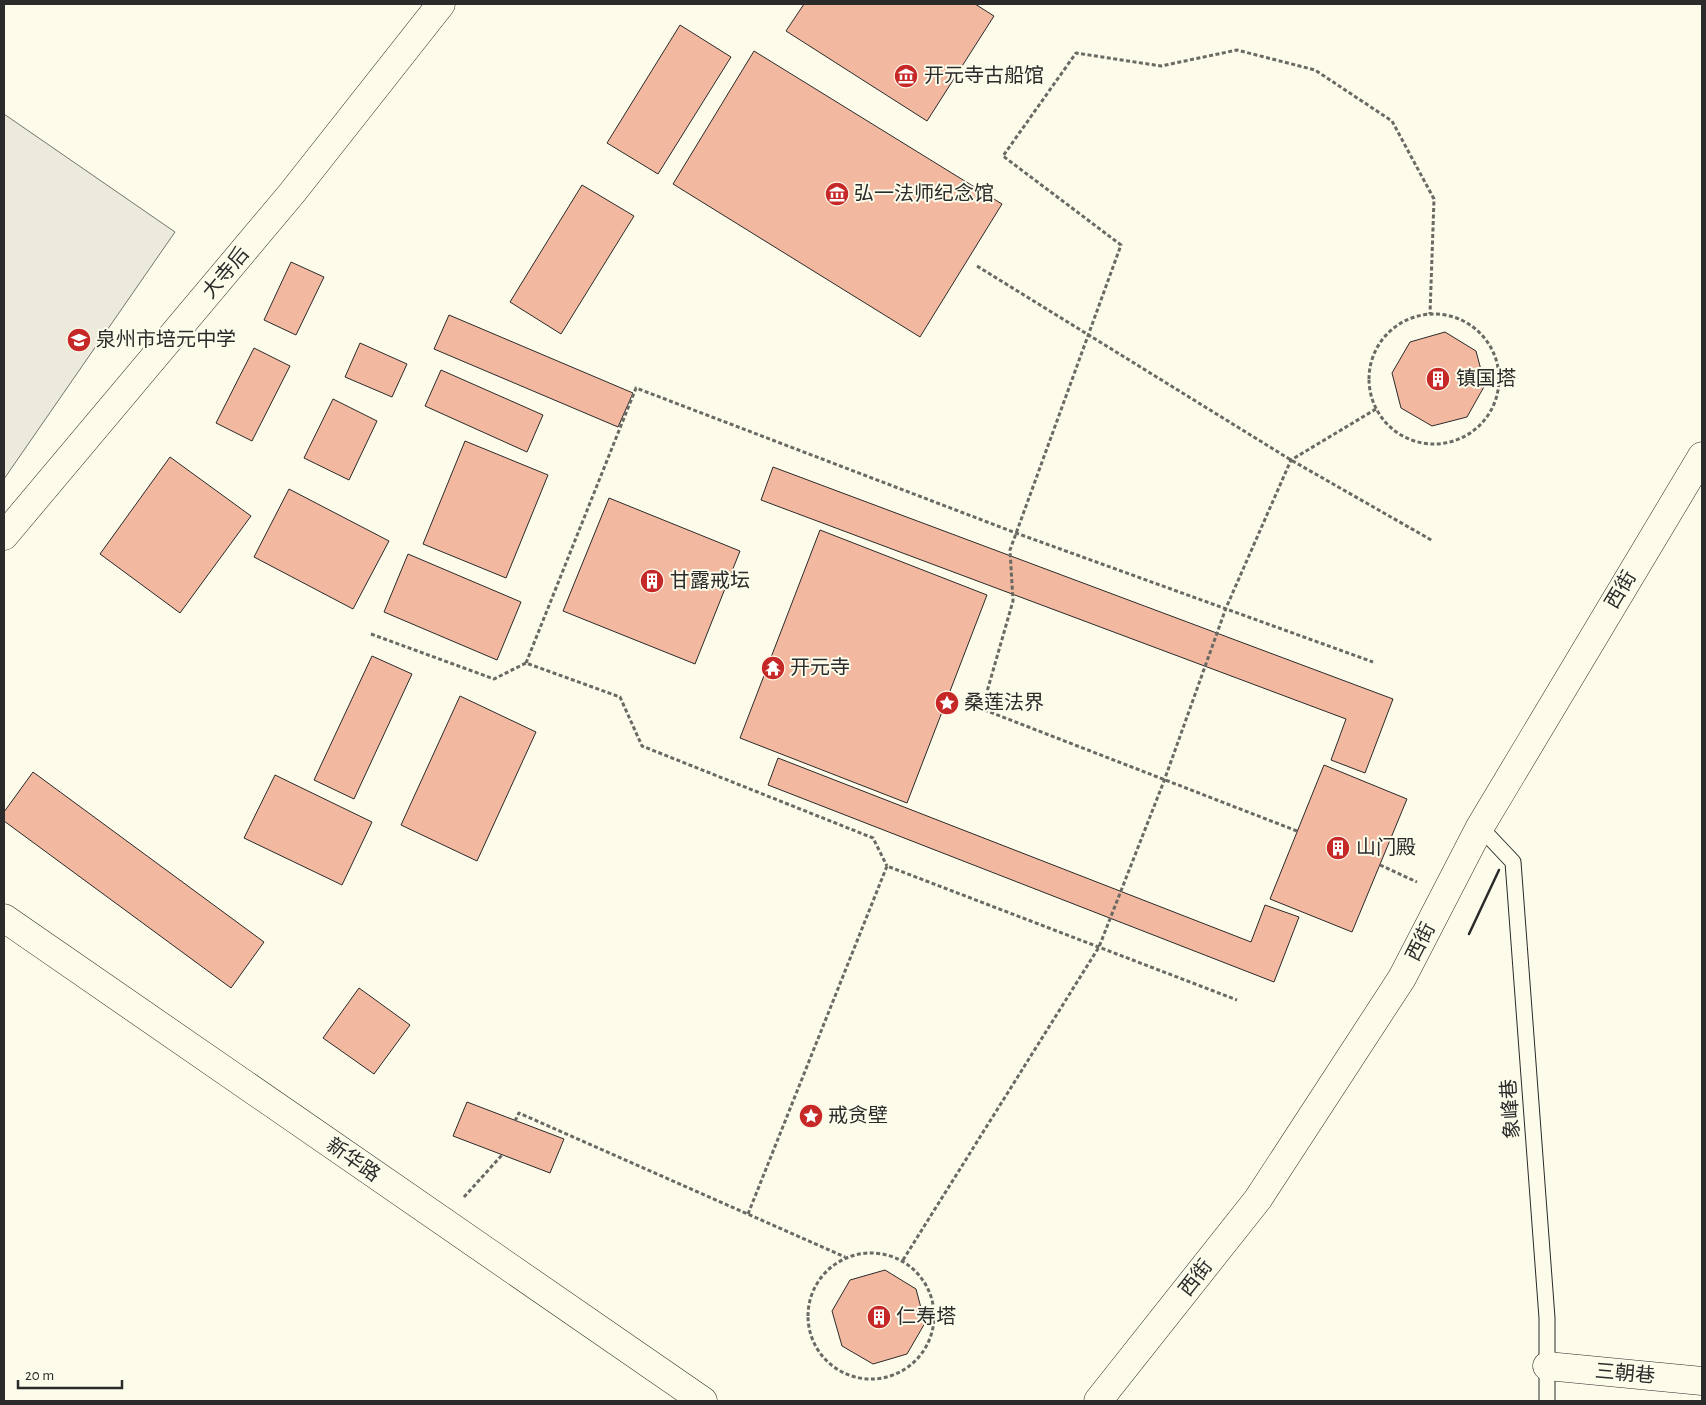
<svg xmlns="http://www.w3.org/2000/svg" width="1706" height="1405" viewBox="0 0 1706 1405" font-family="'Alegreya Sans','Noto Sans SC',sans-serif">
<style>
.green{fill:#ecebdb;stroke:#74746e}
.building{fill:#f2b8a0;stroke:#2b2b2b}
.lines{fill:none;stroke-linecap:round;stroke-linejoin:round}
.lane-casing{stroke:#2b2b2b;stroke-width:17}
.street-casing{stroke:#2b2b2b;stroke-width:29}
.secondary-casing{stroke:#2b2b2b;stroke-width:29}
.path{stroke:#6a6964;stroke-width:3;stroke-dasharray:4 2.5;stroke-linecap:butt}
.lane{stroke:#fdfbea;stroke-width:15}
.street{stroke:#fdfbea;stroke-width:28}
.secondary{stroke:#fdfbea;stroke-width:28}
.wall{stroke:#2b2b2b;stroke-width:2.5}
.labels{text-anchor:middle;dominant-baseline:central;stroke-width:4;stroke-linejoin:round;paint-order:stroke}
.poi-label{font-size:20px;fill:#2b2b2b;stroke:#fdfbea;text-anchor:start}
.street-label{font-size:20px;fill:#2b2b2b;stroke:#fdfbea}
</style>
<rect width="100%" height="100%" fill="#fdfbea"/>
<!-- green -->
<path class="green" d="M4 114 175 232 4 479Z"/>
<!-- building -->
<path class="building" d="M804 4H975L994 16 927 121 786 31Z
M680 25 731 57 658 174 607 143Z
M754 51 1002 204 920 337 673 184Z
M582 185 634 216 561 334 510 302Z
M291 262 324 277 296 335 264 320Z
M449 315 633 393 618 427 434 349Z
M1445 332 1476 351 1485 385 1467 417 1432 426 1401 408 1392 373 1410 342Z
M360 343 407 364 392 397 345 377Z
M254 348 290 366 252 441 216 423Z
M441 370 543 415 527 452 425 406Z
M333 399 377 421 349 480 304 458Z
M465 441 548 475 506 578 423 544Z
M170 457 251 516 180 613 100 554Z
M773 467 1393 699 1365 773 1331 760 1346 719 761 500Z
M289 489 389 541 353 609 254 557Z
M609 498 740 551 695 664 563 611Z
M820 530 987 595 907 803 740 738Z
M408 554 521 602 497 660 384 612Z
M372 656 412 674 354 799 314 780Z
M460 696 536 732 477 861 401 825Z
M778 758 1251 942 1265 905 1299 917 1274 982 768 785Z
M1324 765 1407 799 1352 932 1270 899Z
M33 772 264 942 231 988 4 821V812Z
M275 775 372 822 342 885 244 838Z
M359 988 410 1025 374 1074 323 1038Z
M467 1102 564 1139 550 1173 453 1136Z
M885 1270 916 1289 925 1323 907 1354 873 1364 842 1346 832 1311 850 1280Z"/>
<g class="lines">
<!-- lane casing -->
<g class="lane-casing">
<path id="lane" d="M1480 827 1513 862 1547 1318V1401"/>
</g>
<!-- street casing -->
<g class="street-casing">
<path id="street" d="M4 536 292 193 441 4
M1547 1366 1702 1381
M1098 1401 1258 1199 1402 978 1480 827 1702 456"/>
</g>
<!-- secondary casing -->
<g class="secondary-casing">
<path id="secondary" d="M4 918 703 1401"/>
</g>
<!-- path -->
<path class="path" d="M977 266 1291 460 1433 541
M1369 379a65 65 0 1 1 130 0a65 65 0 1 1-130 0Z
M371 634 494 679 526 663 620 697 642 746 873 838 887 866
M526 663 636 388 1016 533 1373 662
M1297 831 982 709 1013 601 1010 550 1121 245 1003 156 1076 53 1161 66 1237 50 1315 70 1392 121 1434 199 1430 314
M1380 865 1417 882
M515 1121 519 1113 845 1257
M464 1197 502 1155
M748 1214 887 866 1237 1000
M808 1316a63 63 0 1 1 126 0a63 63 0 1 1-126 0Z
M903 1260 1099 947 1164 781 1226 608 1291 460 1376 409"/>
<!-- lane -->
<use href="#lane" class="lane"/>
<!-- street -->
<use href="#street" class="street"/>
<!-- secondary -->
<use href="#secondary" class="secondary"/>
<!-- wall -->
<path class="wall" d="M1469 934 1499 870"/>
</g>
<!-- icons -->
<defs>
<g id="museum-disc" transform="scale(1.25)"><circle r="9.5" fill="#c62828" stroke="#fdfbea"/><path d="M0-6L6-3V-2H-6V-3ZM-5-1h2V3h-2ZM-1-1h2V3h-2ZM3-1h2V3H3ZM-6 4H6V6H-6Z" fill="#fff"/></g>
<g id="school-disc" transform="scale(1.25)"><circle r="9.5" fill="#c62828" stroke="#fdfbea"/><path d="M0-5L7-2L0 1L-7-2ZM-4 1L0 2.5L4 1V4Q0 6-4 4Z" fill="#fff"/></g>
<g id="building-disc" transform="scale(1.25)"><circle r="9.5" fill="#c62828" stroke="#fdfbea"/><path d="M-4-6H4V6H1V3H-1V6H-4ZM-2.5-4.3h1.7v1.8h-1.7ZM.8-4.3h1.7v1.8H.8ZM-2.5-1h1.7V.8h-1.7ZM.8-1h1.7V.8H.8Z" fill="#fff"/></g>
<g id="temple-disc" transform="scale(1.25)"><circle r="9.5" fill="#c62828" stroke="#fdfbea"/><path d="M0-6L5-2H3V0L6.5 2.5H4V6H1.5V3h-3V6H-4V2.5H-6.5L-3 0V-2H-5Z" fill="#fff"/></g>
<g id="sight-disc" transform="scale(1.25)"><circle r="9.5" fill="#c62828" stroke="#fdfbea"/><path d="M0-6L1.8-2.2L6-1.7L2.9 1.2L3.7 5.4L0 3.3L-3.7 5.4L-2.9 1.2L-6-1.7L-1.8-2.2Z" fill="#fff"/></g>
</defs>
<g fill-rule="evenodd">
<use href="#museum-disc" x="906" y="76"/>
<use href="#museum-disc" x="837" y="194"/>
<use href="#school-disc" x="79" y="340"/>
<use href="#building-disc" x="1438" y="379"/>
<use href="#building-disc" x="652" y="581"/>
<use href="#temple-disc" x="773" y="668"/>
<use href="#sight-disc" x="947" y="703"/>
<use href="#building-disc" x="1338" y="848"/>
<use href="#sight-disc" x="811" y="1116"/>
<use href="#building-disc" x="879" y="1317"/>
</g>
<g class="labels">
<!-- poi labels -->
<g class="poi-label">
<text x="924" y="76">开元寺古船馆</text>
<text x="854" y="194">弘一法师纪念馆</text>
<text x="96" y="340">泉州市培元中学</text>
<text x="1456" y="379">镇国塔</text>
<text x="670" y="581">甘露戒坛</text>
<text x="790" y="668">开元寺</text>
<text x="964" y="703">桑莲法界</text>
<text x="1356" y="848">山门殿</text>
<text x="828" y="1116">戒贪壁</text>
<text x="896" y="1317">仁寿塔</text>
</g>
<!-- street labels -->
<g class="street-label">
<text transform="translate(226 273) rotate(-50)">大寺后</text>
<text transform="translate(1621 590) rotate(-59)">西街</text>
<text transform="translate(1421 942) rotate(-63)">西街</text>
<text transform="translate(1511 1109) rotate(-94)">象峰巷</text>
<text transform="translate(353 1160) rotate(35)">新华路</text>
<text transform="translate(1196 1278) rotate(-52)">西街</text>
<text transform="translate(1625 1374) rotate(5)">三朝巷</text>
</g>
</g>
<!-- border -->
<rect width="1706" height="1405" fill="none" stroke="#2b2b2b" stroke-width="10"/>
<!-- scale -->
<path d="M18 1380v8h104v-8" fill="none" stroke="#2b2b2b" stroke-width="2.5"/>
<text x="25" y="1380" font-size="15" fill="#2b2b2b" stroke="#fdfbea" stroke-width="4" paint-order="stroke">20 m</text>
</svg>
